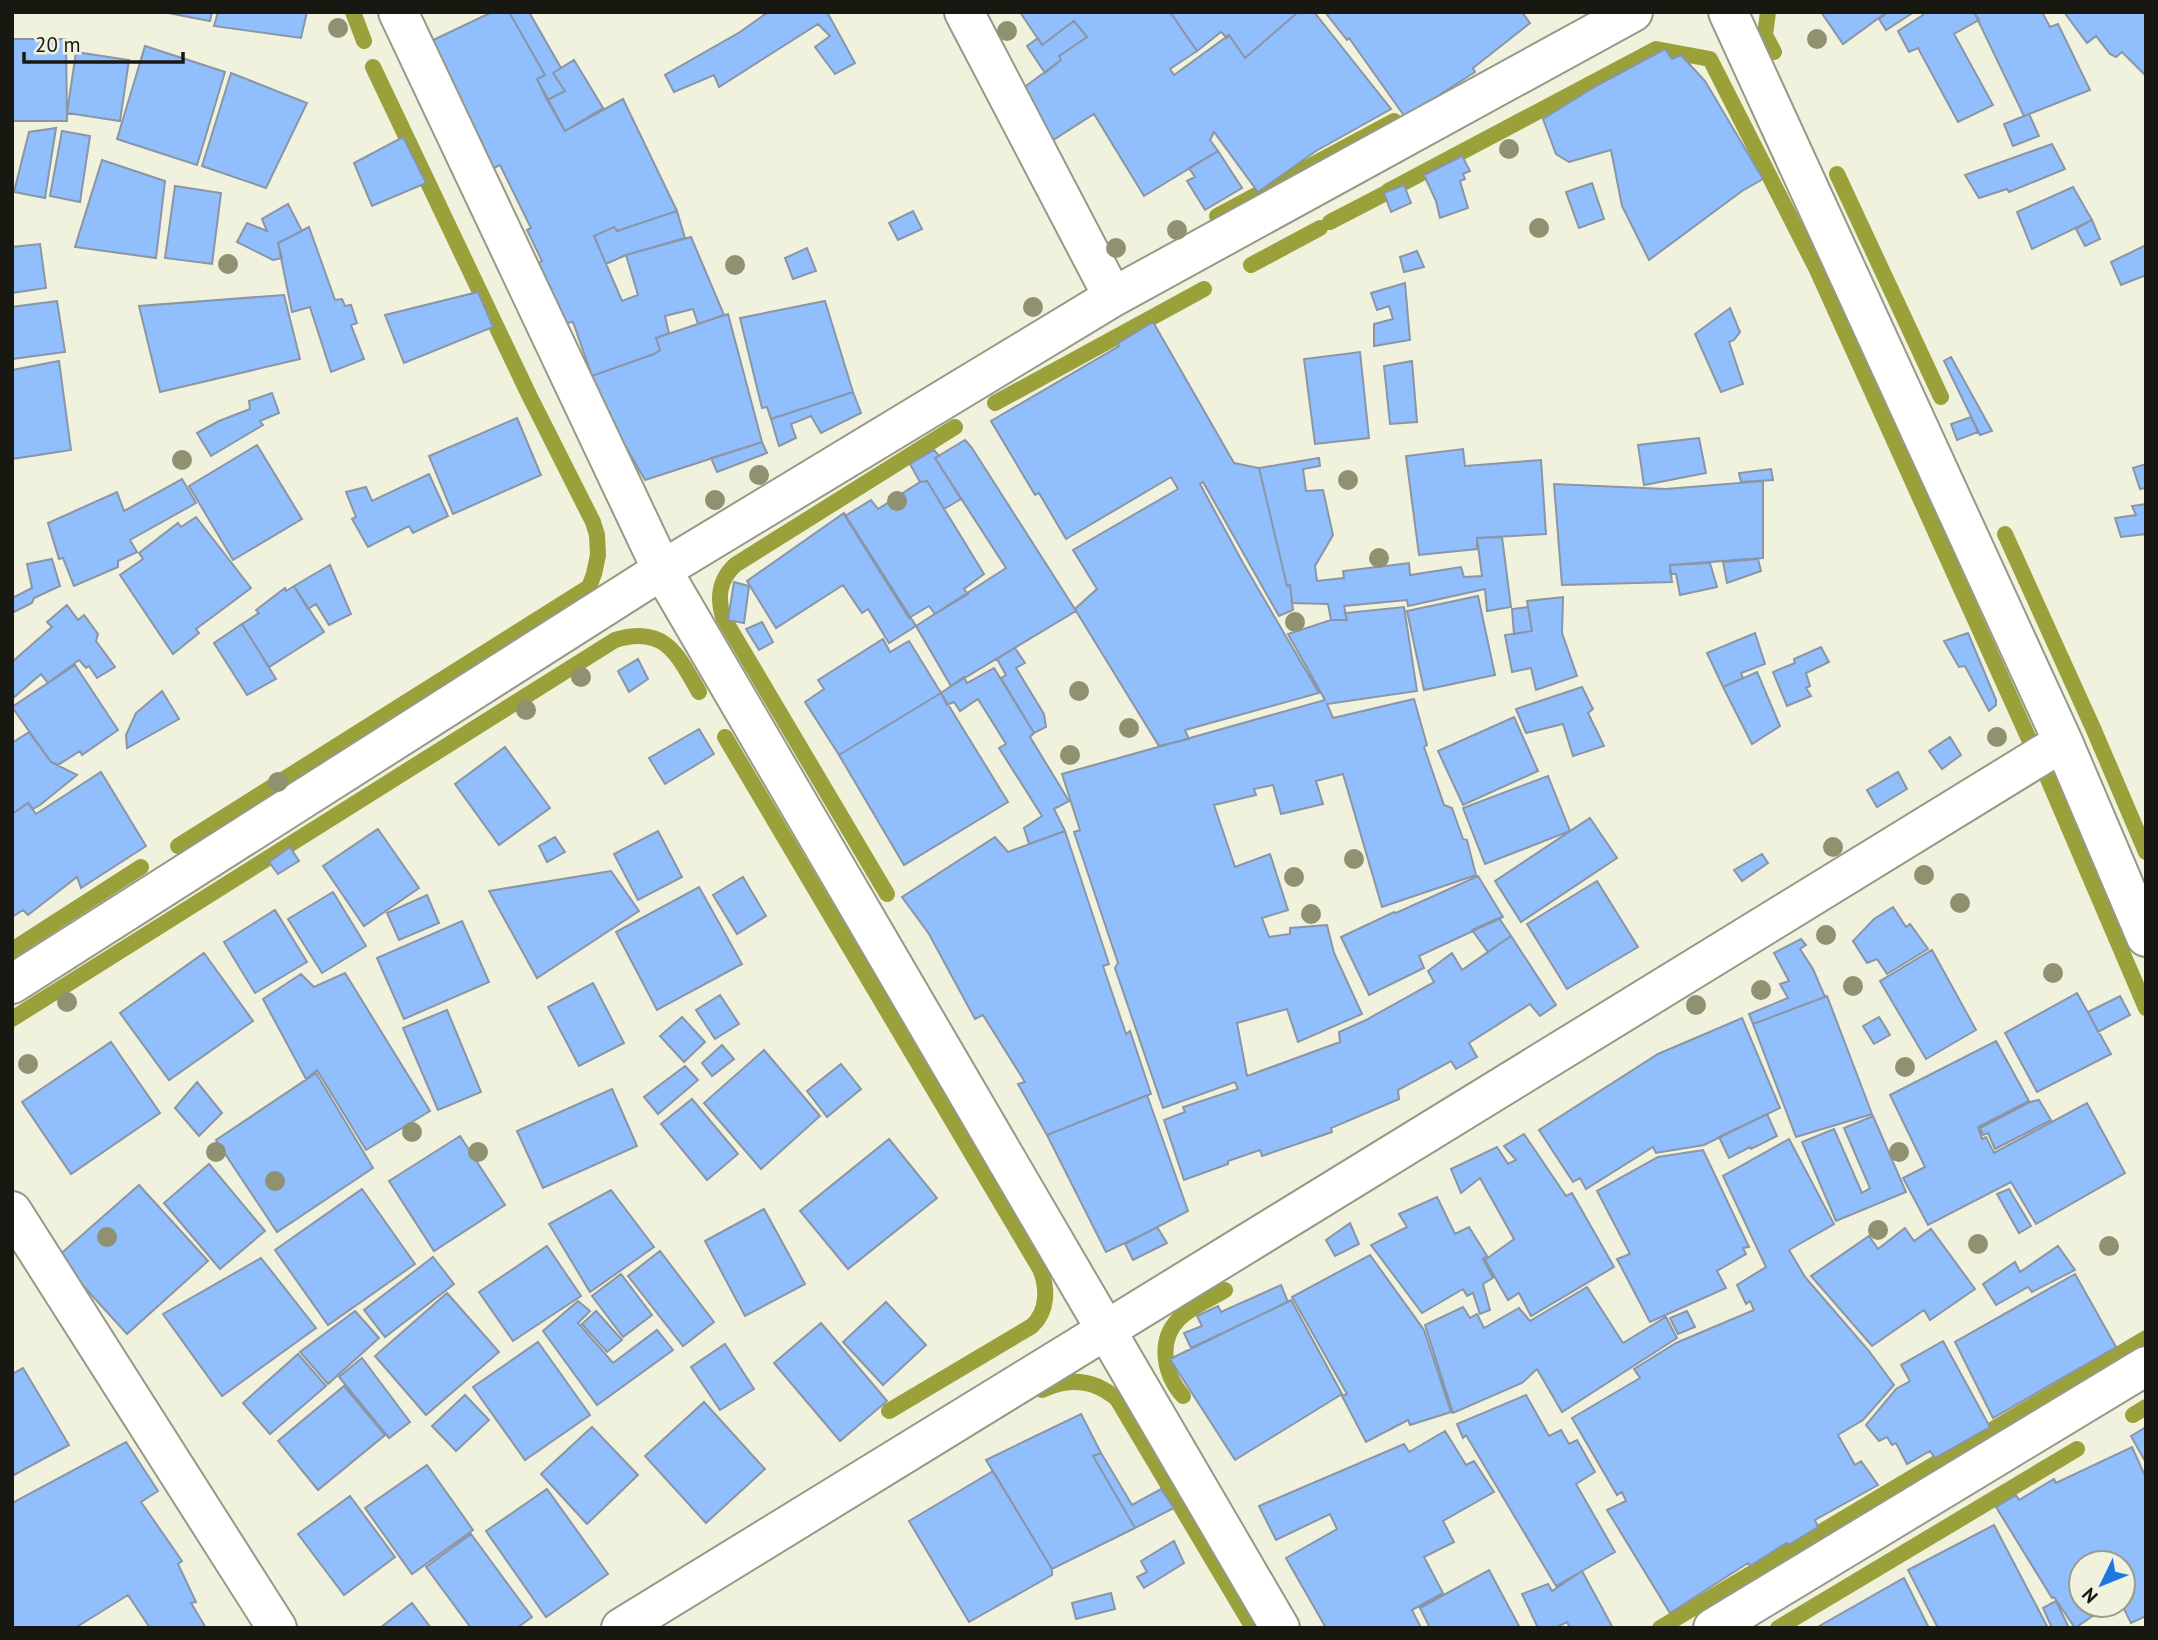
<svg xmlns="http://www.w3.org/2000/svg" width="2158" height="1640" viewBox="0 0 2158 1640" font-family="'PT Sans',sans-serif">
<style>
.lines{fill:none;stroke-linecap:round;stroke-linejoin:round}
.stream{stroke:#9aa13b;stroke-width:16}
.building{fill:#91befc;stroke:#8a95a5;stroke-width:2}
.minor-casing{stroke:#969986;stroke-width:42}
.minor{stroke:#fff;stroke-width:38}
.tree{fill:#8f9171}
</style>
<rect width="100%" height="100%" fill="#f0f2de"/>
<g class="lines">
<!-- stream -->
<path class="stream" d="M353 12 364 41
M1768 12 1765 35 1774 52
M1837 174 1941 397
M1388 191 1656 49 1710 59 1817 270 2038 759
M1217 216 1394 121
M1330 222 1384 194
M1251 265 1320 228
M995 403 1204 289
M2005 534 2093 728 2146 852
M725 737 1040 1269C1048 1288 1048 1311 1032 1326L889 1411
M2048 779 2146 1008
M178 846 589 587 594 574 598 555 597 535 593 522 529 395 373 67
M887 894 723 617C717 597 719 580 735 565L955 427
M12 950 141 867
M12 1019 615 640C664 625 677 653 699 692
M1042 1390C1069 1377 1094 1379 1117 1399L1253 1628
M1183 1396C1165 1376 1157 1342 1178 1320 1190 1307 1211 1299 1225 1290
M2133 1415 2146 1407
M1660 1628 2146 1338
M1778 1628 2077 1449"/>
</g>
<!-- building -->
<path class="building" d="M163 12H212L210 21Z
M218 12H307L301 38 214 26Z
M492 12H509L545 75 537 79 565 131 623 99 677 211 617 231 614 227 594 236 622 301 638 295 626 255 691 237 724 315 698 324 693 309 665 316 669 333 656 338 660 350 654 354 592 376 573 322 562 324 533 266 542 261 527 230 531 228 500 165 492 169 429 42Z
M509 12H529L561 68 553 73 565 91 547 100 537 79 545 75Z
M768 12H827L855 63 835 74 815 47 830 36 818 24 719 87 714 75 674 92 665 75 740 32Z
M1020 12H1170L1197 51 1170 69 1174 75 1229 35 1245 58 1298 12H1314L1391 109 1316 151 1258 192 1214 132 1210 140 1218 151 1144 196 1094 114 1050 142 1018 92 1061 60 1059 56 1087 37 1074 21 1042 45Z
M1170 12H1298L1245 58 1229 35 1227 38 1221 32 1197 51Z
M1325 12H1522L1530 23 1473 68 1475 72 1405 117 1349 38 1347 40Z
M1821 12H1887L1843 44Z
M1888 12H1914L1886 30 1879 19Z
M1921 12H1974L1979 20 1954 34 1993 105 1958 122 1918 48 1909 52 1898 31 1923 15Z
M1974 12H2042L2050 27 2058 24 2090 90 2024 116Z
M2064 12H2146V76L2122 52 2116 57 2110 54 2096 36 2087 43Z
M1074 21 1087 37 1059 56 1061 60 1045 73 1027 46 1038 38 1042 45Z
M12 39H66L67 121H12Z
M145 46 225 72 197 165 117 139Z
M1665 49 1672 59 1681 55 1705 81 1763 179 1742 191 1649 260 1622 206 1611 150 1569 162 1556 154 1543 119 1596 86Z
M76 52 129 60 120 121 67 113Z
M574 60 603 108 565 131 547 100 565 91 553 73Z
M231 73 307 103 266 188 202 166Z
M2029 114 2039 136 2013 146 2004 124Z
M56 128 45 198 14 192 29 132Z
M62 131 90 136 80 202 50 196Z
M403 137 426 183 372 206 354 163Z
M2052 144 2065 169 2009 192 2007 189 1979 198 1965 175Z
M1218 151 1242 188 1205 210 1187 181 1195 177 1189 168Z
M1462 156 1470 171 1463 174 1465 179 1460 181 1468 208 1440 218 1436 201 1424 175Z
M102 160 165 181 156 258 75 247Z
M1592 183 1604 219 1579 228 1566 192Z
M1404 185 1411 203 1391 212 1384 193Z
M175 186 221 193 212 264 165 258Z
M2073 187 2092 220 2032 249 2017 212Z
M288 204 302 231 278 243 282 258 273 260 237 242 247 223 267 231 262 219Z
M677 211 685 238 626 255 606 264 594 236 614 227 617 231Z
M913 211 922 229 898 240 889 223Z
M2092 220 2100 239 2085 246 2076 229Z
M309 227 335 300 342 299 345 306 351 305 357 323 351 325 364 359 331 372 310 307 292 312 278 243Z
M40 244 46 288 12 293V247Z
M2146 245V275L2121 285 2111 262Z
M807 248 816 271 793 279 785 258Z
M1417 251 1424 267 1404 272 1400 257Z
M1405 283 1410 340 1374 346V324L1393 319 1389 306 1377 310 1371 293Z
M478 292 493 327 404 363 385 315Z
M284 295 300 359 160 392 139 306Z
M57 301 65 352 12 359V307Z
M825 301 853 392 771 419 767 407 762 408 740 318Z
M1730 308 1740 332 1734 340 1729 342 1743 384 1721 392 1695 334Z
M728 314 762 442 645 480 586 378 654 354 660 350 656 338Z
M1153 322 1234 463 1259 468 1287 586 1290 585 1293 610 1279 616 1203 482 1200 484 1243 563 1319 693 1185 730 1189 739 1159 746 1076 611V608L1097 589 1073 550 1178 489 1171 477 1066 539 1039 493 1035 495 991 421 1119 346 1117 344Z
M1360 352 1369 438 1315 444 1304 359Z
M1951 357 1992 431 1980 435 1944 361Z
M59 361 71 450 12 459V370Z
M1412 361 1417 422 1390 424 1384 366Z
M853 392 861 413 821 433 811 416 791 424 796 438 779 446 771 419Z
M272 393 279 413 260 421 263 425 211 456 197 433 219 421 250 409 249 401Z
M1971 417 1978 432 1957 440 1951 424Z
M517 418 541 475 453 514 429 456Z
M1699 438 1706 473 1644 485 1638 445Z
M965 440 972 448 1076 611 951 686 916 626 1006 568 935 458Z
M762 442 767 453 717 472 711 458Z
M257 445 302 519 233 560 189 486Z
M1463 449 1465 466 1541 460 1546 534 1477 538V549L1419 555 1406 456Z
M934 450 939 456 935 458 961 499 944 509 927 481 920 482 910 464Z
M1319 458 1320 466 1303 469 1306 491 1323 490 1333 535 1315 566 1317 581 1344 578 1343 571 1409 563 1410 575 1461 567 1464 577 1482 576 1477 538 1502 537 1511 607 1487 611 1485 589 1408 606 1407 600 1344 606 1347 620H1331L1328 604 1292 603 1290 585 1287 586 1259 468Z
M2146 464V488L2140 489 2133 468Z
M1771 469 1773 480 1741 482 1739 473Z
M429 474 448 516 413 533 409 526 368 547 352 519 356 517 346 492 366 487 372 501Z
M182 479 196 503 130 540 137 552 118 561V567L74 586 63 558 59 559 48 523 117 492 124 511Z
M927 481 984 574 964 589 968 594 935 614 929 606 909 618 845 516 871 500 878 509 920 482Z
M1763 481V558L1670 565 1672 582 1562 585 1554 484 1666 489Z
M2146 504V534L2121 537 2115 518 2136 515 2132 506Z
M844 513 916 626 889 643 868 609 862 613 843 585 776 628 747 581Z
M196 517 251 588 196 629 199 633 173 654 120 575 143 559 139 553 178 523 181 527Z
M52 559 60 586 34 598 32 603 12 613V598L32 588 27 564Z
M1758 559 1761 571 1727 583 1723 562Z
M1710 563 1717 587 1680 595 1676 574H1670V565Z
M330 565 351 614 329 625 316 604 308 609 294 586Z
M734 582 749 586 744 623 728 620Z
M294 586 324 632 269 667 242 624 259 613 256 610 285 588 286 591Z
M1478 596 1495 675 1424 690 1407 611Z
M1563 597 1562 633 1577 676 1536 690 1531 668 1512 672 1505 635 1532 631 1527 601Z
M67 605 78 620 84 615 98 634 96 641 115 667 97 678 89 666 86 668 79 660 48 683 41 674 12 699V662L52 627 47 622Z
M1404 607 1417 691 1327 704 1333 718 1414 699 1427 745 1424 747 1444 805 1452 808 1463 839 1467 840 1476 875 1382 907 1343 774 1316 781 1323 804 1281 814 1273 785 1254 789 1256 795 1214 805 1235 867 1270 854 1288 910 1262 918 1269 937 1290 934V928L1327 925 1334 953 1362 1014 1298 1042 1287 1009 1237 1023 1247 1076 1340 1042 1339 1032 1366 1020 1434 982 1428 971 1452 953 1462 970 1511 936 1556 1005 1540 1016 1530 1004 1469 1043 1477 1057 1456 1069 1451 1061 1398 1090 1399 1099 1331 1128 1332 1132 1262 1156 1260 1150 1228 1161V1164L1184 1180 1164 1120 1185 1112 1183 1107 1238 1089 1235 1082 1163 1108 1115 968 1118 963 1074 832 1080 830 1062 774 1325 700 1288 634 1331 620H1347L1345 613Z
M1528 607 1532 631 1514 634 1512 609Z
M762 622 773 642 759 650 746 629Z
M242 624 276 679 247 695 214 643Z
M1755 633 1765 664 1741 673 1743 678 1723 687 1707 653Z
M1968 633 1996 700V705L1989 711 1965 666 1959 667 1944 641Z
M883 639 890 652 909 641 941 693 839 755 805 702 824 689 818 680Z
M1821 647 1829 662 1806 673 1810 686 1806 688 1811 696 1787 706 1773 672 1795 663 1794 659Z
M1015 648 1025 663 1016 668 1044 714 1046 727 1034 733 1001 678 1006 675 997 659Z
M638 659 648 679 629 692 618 671Z
M75 665 118 730 82 755 80 751 58 765 51 762 12 707Z
M994 668 1034 733 1030 737 1069 801 1054 809 1065 831 1029 844 1024 828 1042 816 999 748 1006 744 978 699 960 711 954 702 947 705 941 693 964 677 967 683Z
M1757 672 1780 726 1752 744 1723 687Z
M1582 687 1593 709 1588 713 1604 746 1573 756 1563 724 1526 733 1516 709Z
M162 691 179 719 127 748 126 735 136 713Z
M941 693 1008 802 904 865 839 755Z
M1514 717 1538 771 1463 805 1438 751Z
M699 729 714 754 665 784 649 758Z
M29 732 51 762 77 775 40 805 33 809 28 803 12 814V743Z
M1950 737 1961 755 1942 769 1929 751Z
M505 747 550 808 499 845 455 784Z
M101 772 146 846 81 888 77 877 28 915 23 910 12 917V814L28 803 36 814Z
M1898 772 1907 789 1877 807 1867 790Z
M1548 776 1570 831 1485 864 1463 808Z
M1590 818 1617 858 1521 922 1495 881Z
M378 829 419 888 364 926 323 866Z
M658 831 682 877 638 900 614 854Z
M1065 831 1109 964 1103 966 1126 1034 1130 1031 1151 1094 1047 1135 1018 1084 1025 1082 983 1015 975 1019 929 934 902 897 995 837 1008 852Z
M555 837 565 852 547 862 539 846Z
M290 847 299 861 278 874 269 862Z
M1762 854 1768 863 1742 881 1734 870Z
M611 871 639 911 537 978 489 891Z
M1478 876 1503 917 1419 956 1424 968 1369 995 1341 937 1394 912 1396 913Z
M743 877 766 916 737 934 713 895Z
M1597 881 1638 947 1567 989 1527 924Z
M699 887 742 964 657 1010 616 932Z
M333 892 366 946 322 973 288 919Z
M427 895 439 923 399 940 387 913Z
M1893 907 1906 927 1910 924 1928 949 1887 974 1877 959 1867 963 1853 941 1874 919Z
M275 910 307 962 255 993 224 942Z
M1499 918 1511 936 1488 952 1472 930Z
M462 921 489 982 404 1019 377 958Z
M1801 939 1806 945 1800 949 1813 969 1825 997 1753 1024 1749 1014 1788 998 1780 984 1789 981 1774 953Z
M1932 950 1976 1030 1926 1059 1880 981Z
M204 953 253 1021 169 1080 120 1013Z
M345 973 430 1111 366 1150 317 1070 306 1079 263 999 301 974 314 987Z
M593 983 624 1043 579 1066 548 1007Z
M2077 993 2111 1054 2037 1092 2005 1033Z
M720 995 739 1024 715 1039 696 1010Z
M1827 996 1872 1114 1796 1137 1753 1024Z
M2120 996 2130 1015 2098 1032 2088 1012Z
M447 1010 481 1092 438 1110 403 1028Z
M682 1017 705 1042 684 1062 660 1036Z
M1879 1017 1890 1035 1874 1044 1863 1026Z
M1742 1018 1780 1108 1704 1145 1656 1153 1653 1147 1586 1189 1580 1178 1573 1182 1539 1130 1658 1054Z
M1996 1041 2029 1101 1978 1127 1982 1139 1986 1137 1994 1153 2087 1103 2125 1173 2036 1224 2011 1182 1928 1225 1903 1178 1925 1167 1890 1095Z
M111 1042 160 1113 71 1174 22 1102Z
M722 1045 734 1059 712 1076 702 1063Z
M764 1050 820 1116 761 1169 704 1103Z
M841 1064 861 1089 827 1117 807 1091Z
M685 1066 698 1080 658 1114 644 1097Z
M316 1073 373 1168 277 1232 216 1140Z
M197 1082 222 1113 199 1136 175 1108Z
M612 1089 637 1146 543 1188 517 1131Z
M1147 1095 1188 1211 1146 1233 1106 1252 1047 1135Z
M692 1099 738 1154 707 1180 661 1124Z
M2039 1100 2051 1120 1995 1149 1988 1133 1983 1135 1980 1128 2030 1102Z
M1767 1114 1777 1136 1751 1149 1750 1147 1729 1158 1719 1137Z
M1873 1116 1906 1192 1836 1221 1802 1142 1834 1129 1862 1193 1870 1188 1844 1128Z
M1524 1134 1566 1196 1572 1193 1614 1267 1531 1316 1519 1293 1508 1300 1485 1260 1514 1239 1480 1178 1461 1193 1451 1169 1497 1147 1508 1164 1516 1160 1504 1146Z
M460 1136 505 1205 434 1251 389 1181Z
M889 1139 937 1198 848 1269 800 1211Z
M1789 1139 1834 1224 1789 1250 1805 1277 1869 1351 1894 1385 1863 1420 1838 1435 1855 1465 1861 1461 1878 1485 1815 1520 1818 1527 1790 1544 1786 1543 1750 1566 1748 1563 1670 1613 1607 1510 1626 1501 1622 1492 1617 1495 1572 1418 1640 1378 1634 1369 1676 1343 1754 1310 1750 1301 1746 1304 1737 1285 1766 1267 1723 1176Z
M1703 1150 1749 1247 1743 1248 1746 1254 1717 1271 1726 1288 1650 1322 1617 1259 1630 1254 1597 1191 1658 1157Z
M209 1164 265 1231 220 1269 164 1203Z
M139 1185 208 1261 127 1334 57 1257Z
M362 1189 415 1264 328 1325 275 1250Z
M2009 1189 2031 1226 2019 1233 1997 1194Z
M611 1190 654 1247 590 1292 549 1224Z
M1437 1197 1455 1234 1469 1227 1487 1256 1483 1259 1493 1278 1483 1284 1490 1310 1480 1314 1473 1293 1467 1296 1463 1289 1422 1313 1371 1245 1407 1227 1399 1214Z
M764 1209 805 1284 745 1316 705 1241Z
M1350 1223 1359 1244 1335 1256 1326 1240Z
M1157 1227 1167 1243 1133 1260 1125 1244Z
M1905 1228 1914 1241 1931 1229 1975 1289 1930 1320 1924 1310 1872 1346 1811 1276 1869 1236 1878 1249Z
M547 1246 581 1296 513 1341 479 1292Z
M2058 1246 2075 1270 2032 1292 2028 1287 1996 1305 1983 1284 2015 1262 2020 1272Z
M660 1251 714 1322 683 1346 628 1276Z
M1370 1255 1424 1330 1451 1412 1410 1425 1408 1420 1366 1442 1342 1396 1347 1394 1292 1297Z
M433 1257 454 1284 385 1337 364 1310Z
M261 1258 316 1328 222 1396 163 1314Z
M621 1274 652 1315 623 1337 592 1296Z
M2075 1274 2116 1347 1993 1418 1955 1342Z
M1281 1285 1288 1302 1191 1348 1184 1333 1202 1326 1197 1316 1218 1306 1221 1312Z
M1587 1287 1623 1343 1666 1317 1677 1338 1562 1412 1537 1369 1522 1383 1453 1413 1425 1325 1463 1307 1470 1318 1477 1314 1484 1328 1519 1308 1530 1321Z
M447 1293 499 1352 426 1415 375 1356Z
M1291 1300 1342 1394 1235 1460 1170 1359Z
M578 1301 590 1311 578 1323 613 1363 657 1330 673 1350 597 1405 543 1331Z
M886 1302 926 1345 883 1385 843 1342Z
M355 1311 379 1338 328 1384 300 1352Z
M596 1311 622 1340 607 1352 582 1324Z
M1687 1311 1695 1327 1678 1334 1670 1318Z
M821 1323 887 1401 840 1441 774 1363Z
M1943 1341 1990 1427 1935 1458 1930 1451 1907 1464 1896 1443 1892 1445 1887 1437 1879 1441 1866 1425 1896 1389 1910 1381 1901 1365Z
M538 1342 590 1415 525 1460 473 1387Z
M725 1344 754 1389 720 1410 691 1367Z
M298 1354 326 1386 270 1434 243 1403Z
M362 1358 410 1422 389 1438 339 1377Z
M23 1368 69 1445 12 1476V1374Z
M344 1386 385 1435 318 1490 278 1441Z
M465 1395 489 1420 456 1451 432 1426Z
M1526 1395 1549 1436 1561 1430 1569 1444 1577 1440 1595 1472 1576 1484 1615 1552 1556 1586 1466 1435 1463 1438 1457 1424Z
M704 1402 765 1469 706 1523 645 1456Z
M1081 1414 1101 1453 1093 1456 1135 1528 1052 1569 986 1460Z
M592 1427 638 1475 587 1524 541 1474Z
M2146 1427V1463L2131 1436Z
M1445 1431 1466 1465 1474 1461 1494 1492 1443 1521 1454 1542 1424 1557 1443 1593 1412 1610 1421 1628H1326L1286 1558 1337 1529 1330 1514 1276 1540 1259 1506 1404 1444 1409 1452Z
M126 1442 158 1491 141 1502 182 1561 178 1564 196 1602 191 1603 206 1628H150L128 1595 75 1628H12V1503Z
M2132 1447 2146 1478V1616L2131 1623 2122 1605 2123 1563H2081V1579L2076 1582 2081 1589V1605H2092L2097 1613 2075 1628 2054 1597 2052 1598 1996 1507 2016 1495 2019 1500 2054 1479 2056 1483Z
M1101 1453 1132 1505 1161 1489 1174 1508 1135 1528 1093 1456Z
M427 1465 473 1530 412 1574 365 1508Z
M993 1471 1052 1569V1575L969 1622 909 1521Z
M547 1489 608 1574 546 1617 486 1531Z
M350 1496 395 1557 344 1595 298 1534Z
M1994 1525 2048 1628H1938L1908 1570Z
M471 1534 532 1617 517 1628H471L426 1567Z
M1174 1541 1184 1563 1144 1588 1137 1577 1147 1572 1141 1561Z
M1489 1570 1520 1628H1430L1420 1608Z
M1582 1571 1613 1628H1570L1567 1622 1555 1628H1538L1522 1594 1548 1584 1552 1591Z
M1904 1578 1929 1628H1816Z
M1111 1593 1115 1609 1076 1619 1072 1603Z
M2056 1601 2069 1628H2052L2043 1608Z
M412 1603 431 1628H380Z"/>
<g class="lines">
<!-- minor casing -->
<g class="minor-casing">
<path id="minor" d="M398 12 662 570 1280 1628
M964 12 1113 297
M1728 12 2063 742 2146 937
M12 984 662 570 1113 297 1633 12
M12 1211 277 1628
M621 1628 2063 742
M1713 1628 2146 1366"/>
</g>
<!-- minor -->
<use href="#minor" class="minor"/>
</g>
<!-- trees -->
<g class="tree">
<circle cx="338" cy="28" r="10"/>
<circle cx="1007" cy="31" r="10"/>
<circle cx="1817" cy="39" r="10"/>
<circle cx="1509" cy="149" r="10"/>
<circle cx="1539" cy="228" r="10"/>
<circle cx="1177" cy="230" r="10"/>
<circle cx="1116" cy="248" r="10"/>
<circle cx="228" cy="264" r="10"/>
<circle cx="735" cy="265" r="10"/>
<circle cx="1033" cy="307" r="10"/>
<circle cx="182" cy="460" r="10"/>
<circle cx="759" cy="475" r="10"/>
<circle cx="1348" cy="480" r="10"/>
<circle cx="715" cy="500" r="10"/>
<circle cx="897" cy="501" r="10"/>
<circle cx="1379" cy="558" r="10"/>
<circle cx="1295" cy="622" r="10"/>
<circle cx="581" cy="677" r="10"/>
<circle cx="1079" cy="691" r="10"/>
<circle cx="526" cy="710" r="10"/>
<circle cx="1129" cy="728" r="10"/>
<circle cx="1997" cy="737" r="10"/>
<circle cx="1070" cy="755" r="10"/>
<circle cx="278" cy="782" r="10"/>
<circle cx="1833" cy="847" r="10"/>
<circle cx="1354" cy="859" r="10"/>
<circle cx="1924" cy="875" r="10"/>
<circle cx="1294" cy="877" r="10"/>
<circle cx="1960" cy="903" r="10"/>
<circle cx="1311" cy="914" r="10"/>
<circle cx="1826" cy="935" r="10"/>
<circle cx="2053" cy="973" r="10"/>
<circle cx="1853" cy="986" r="10"/>
<circle cx="1761" cy="990" r="10"/>
<circle cx="67" cy="1002" r="10"/>
<circle cx="1696" cy="1005" r="10"/>
<circle cx="28" cy="1064" r="10"/>
<circle cx="1905" cy="1067" r="10"/>
<circle cx="412" cy="1132" r="10"/>
<circle cx="216" cy="1152" r="10"/>
<circle cx="478" cy="1152" r="10"/>
<circle cx="1899" cy="1152" r="10"/>
<circle cx="275" cy="1181" r="10"/>
<circle cx="1878" cy="1230" r="10"/>
<circle cx="107" cy="1237" r="10"/>
<circle cx="1978" cy="1244" r="10"/>
<circle cx="2109" cy="1246" r="10"/>
</g>
<!-- border -->
<rect width="2158" height="1640" fill="none" stroke="#171811" stroke-width="28"/>
<!-- north arrow -->
<g transform="translate(2102 1584) rotate(227)"><circle r="33" fill="#f0f2de" stroke="#999b8c" stroke-width="2"/>
<path d="M0-5L12 26L0 18L-12 26Z" fill="#1e77e1"/>
<text y="-10" font-size="19" font-weight="bold" text-anchor="middle" fill="#171811">N</text>
</g>
<!-- scale -->
<path d="M24 52v10h159v-10" fill="none" stroke="#171811" stroke-width="3.5"/>
<text x="35" y="52" font-size="21" fill="#171811" stroke="#f0f2de" stroke-width="5" paint-order="stroke">20 m</text>
</svg>
